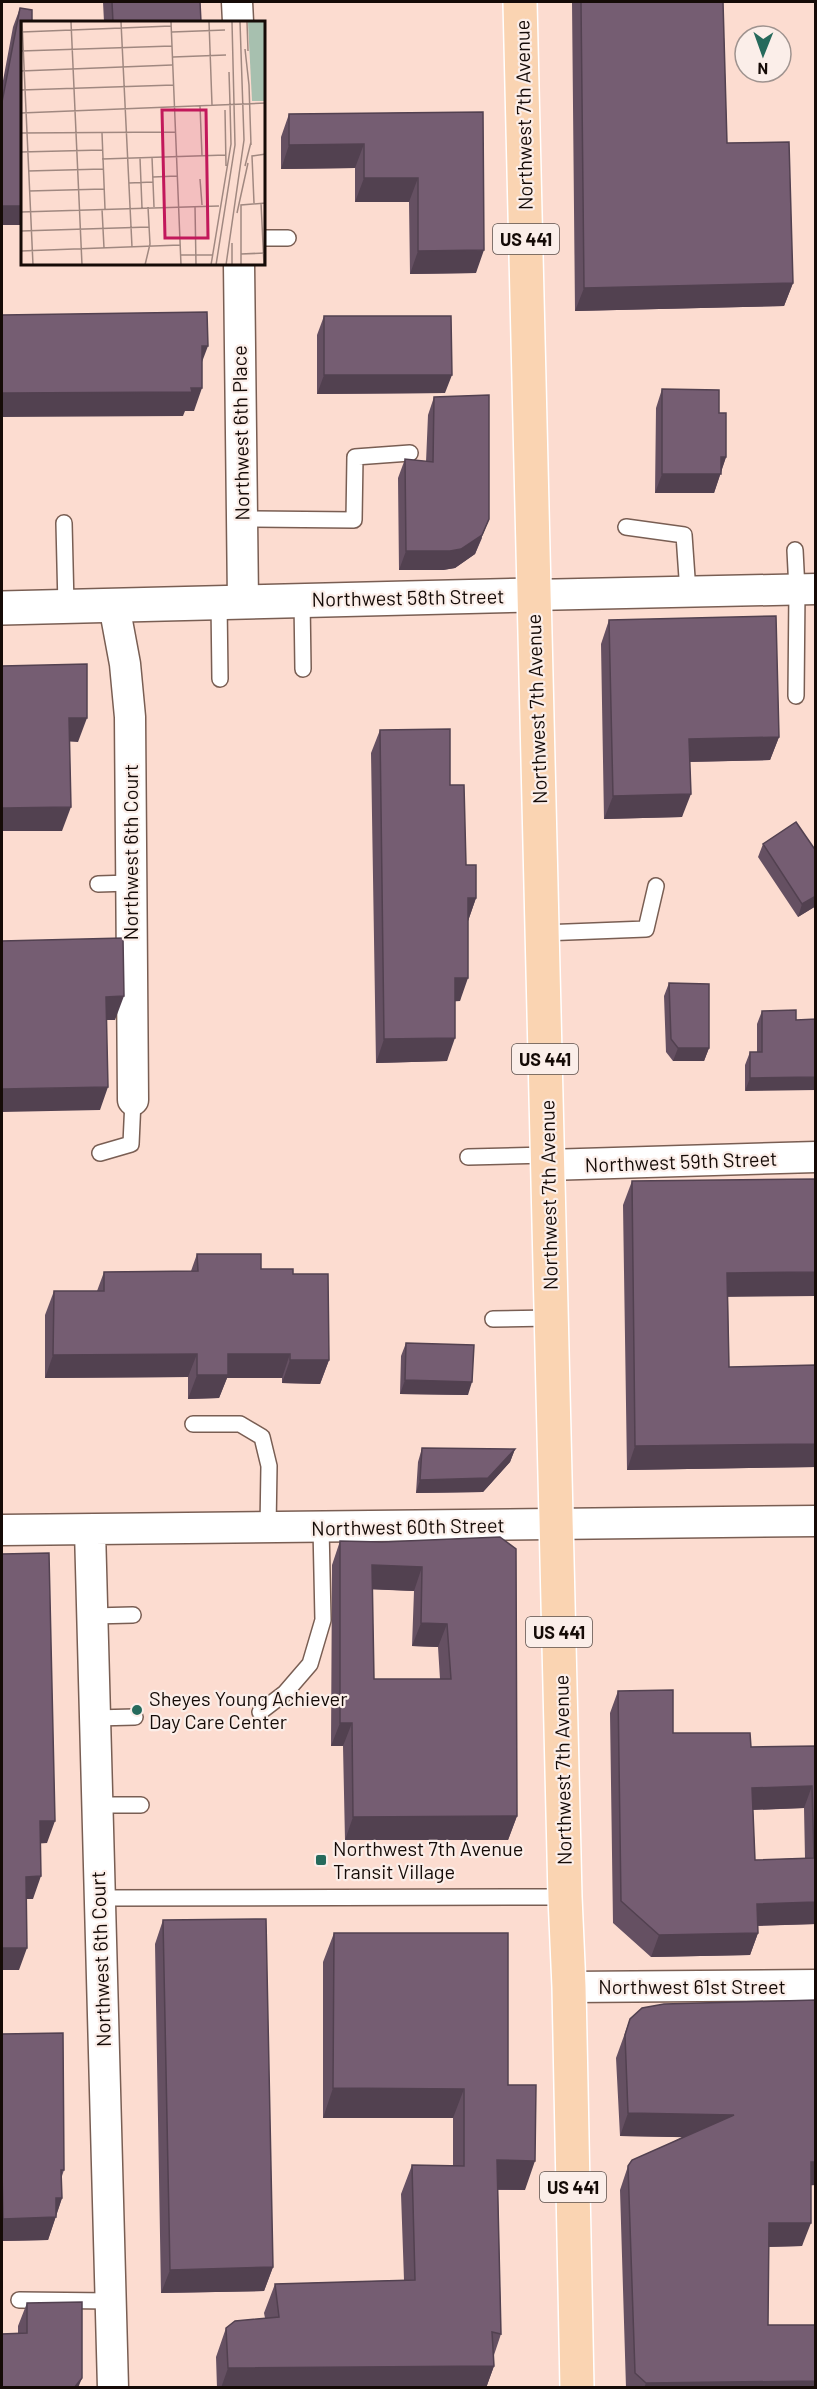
<svg xmlns="http://www.w3.org/2000/svg" width="817" height="2389" viewBox="0 0 817 2389" font-family="Barlow,sans-serif">
<style>
.lines{fill:none;stroke-linecap:round;stroke-linejoin:round}
.service-casing{stroke:#795e53;stroke-width:18}
.minor-casing{stroke:#795e53;stroke-width:33}
.tertiary-casing{stroke:#795e53;stroke-width:36}
.primary-casing{stroke:#fff;stroke-width:36}
.service{stroke:#fff;stroke-width:15}
.minor{stroke:#fff;stroke-width:30}
.tertiary{stroke:#fff;stroke-width:33}
.primary{stroke:#fad4b2;stroke-width:33}
.wall{fill:#655062;fill-rule:evenodd}
.shaded-wall{fill:#524150}
.building{fill:#755d72;stroke:#524150;stroke-width:1.5;fill-rule:evenodd}
.poi-dot{fill:#266a5c;stroke:#fbeee9;stroke-width:2}
.labels{text-anchor:middle;dominant-baseline:central;stroke-width:4.5;stroke-linejoin:round;paint-order:stroke}
.shield{fill:#fbeee9;stroke:#5a4f4b;stroke-width:1.5}
.shield-label{font-size:18px;font-weight:bold;fill:#150b07}
.street-label{font-size:20px;fill:#150b07;stroke:#fbeee9}
.poi-label{font-size:20px;fill:#150b07;stroke:#fbeee9;text-anchor:start}
.inset-road{fill:none;stroke:#a08880;stroke-width:1.5}
.view{fill:#c2185b;fill-opacity:0.15;stroke:#c2185b;stroke-width:3}
.inset-edge{fill:none;stroke:#150b07;stroke-width:3}
</style>
<rect width="100%" height="100%" fill="#fcdcd0"/>
<g class="lines">
<!-- service casing -->
<g class="service-casing">
<path id="service" d="M264 238H288
M241 519 354 520 355 457 410 453
M64 523 66 606
M626 527 684 535 688 592
M795 550 797 590 796 696
M302 600 303 669
M219 602 220 679
M98 884 130 883
M542 933 646 929 656 886
M100 1153 131 1144 133 1100
M468 1157 547 1155
M493 1319 551 1318
M193 1424H240L262 1437 269 1466 268 1528
M92 1616 133 1615
M260 1712 285 1693 310 1664 323 1620 321 1527
M95 1718 135 1717
M96 1805H141
M98 1898 565 1897
M19 2300 111 2301"/>
</g>
<!-- minor casing -->
<g class="minor-casing">
<path id="minor" d="M237 2 238 22
M239 264 243 601
M533 595 816 589
M114 605 125 664 130 717 133 1100
M547 1165 816 1157
M2 1530 816 1521
M90 1530 113 2388
M569 1987 816 1985"/>
</g>
<!-- tertiary casing -->
<g class="tertiary-casing">
<path id="tertiary" d="M2 608 533 595"/>
</g>
<!-- primary casing -->
<g class="primary-casing">
<path id="primary" d="M520 2 565 1897 569 1987 577 2388"/>
</g>
<!-- service -->
<use href="#service" class="service"/>
<!-- minor -->
<use href="#minor" class="minor"/>
<!-- tertiary -->
<use href="#tertiary" class="tertiary"/>
<!-- primary -->
<use href="#primary" class="primary"/>
</g>
<!-- wall -->
<path class="wall" d="M103 2H200L201 22H104Z
M572 2H723L727 143 793 283 784 306 575 311Z
M20 8 2 225V86L13 27Z
M483 112 476 273 410 274 409 202H355V168L281 169V137L289 114Z
M324 316 445 393 317 394V335Z
M662 389 719 413 726 457 714 493H655L656 408Z
M434 397 482 538 475 554 455 568 443 570H399L398 478 405 459 426 462 428 415Z
M609 620 779 737 770 760 690 762 682 817 604 819 601 644Z
M380 730 450 785 466 865 476 898 468 921 460 1001H455L447 1061 376 1063 371 753Z
M763 844 816 906 798 917 758 857Z
M669 983 709 1048 704 1061H673L666 1052 664 996Z
M762 1011 796 1020 745 1091V1065L750 1052H757V1024Z
M632 1181 728 1297 729 1367 816 1365V1467L627 1470 623 1205Z
M197 1254 261 1269 293 1274 329 1360 320 1384 282 1383V1378H227L219 1398 188 1399V1377L45 1378V1315L54 1291H97L104 1272 191 1271Z
M406 1343 468 1395 400 1394 401 1356Z
M422 1448 515 1449 510 1462 483 1492 416 1493 418 1462Z
M500 1537 517 1816 508 1840H345L343 1746H331L332 1565 340 1541 382 1542ZM372 1589 414 1591 412 1646 438 1647 440 1679H374Z
M618 1691 673 1733 751 1747 816 1746V1924L758 1926V1933L750 1955 651 1957 613 1923 610 1713ZM804 1808 805 1858 755 1860 753 1810Z
M163 1920 273 2267 264 2291 161 2293 155 1944Z
M334 1933 508 2085 525 2190H498L501 2334 494 2355V2366L486 2388H217L216 2357 226 2328 265 2318 264 2313 275 2284 404 2280 401 2194 412 2165 453 2166V2118H323V1962Z
M816 2000V2185H811L802 2246 768 2247V2325L816 2388H626L620 2190 628 2166 682 2137 620 2136 616 2058 630 2019Z
M2 2034 64 2170 62 2176V2198L48 2240 2 2241Z
M27 2303 78 2388 18 2333V2326Z"/>
<!-- shaded-wall -->
<path class="shaded-wall" d="M364 144 355 168 281 169 289 145Z
M364 178H418L409 202H355Z
M2 206H22V225H2Z
M484 250 476 273 410 274 418 251Z
M793 283 784 306 575 311 584 288Z
M202 346H208L199 370Z
M324 375H452L445 393 317 394Z
M191 388H202L194 411H185L183 416 2 417V393Z
M721 457H726L714 493H655L662 474Z
M489 519 475 554 455 568 443 570H399L406 551Z
M69 718H87L78 742 61 741Z
M779 737 770 760 681 762 689 739Z
M691 794 682 817 604 819 613 796Z
M71 807 62 831H2V808Z
M816 896V906L798 917 802 904Z
M468 898H476L468 921Z
M455 978H468L460 1001 446 1002Z
M124 996 115 1020H98L106 997Z
M455 1038 447 1061 376 1063 384 1039Z
M678 1048H709L704 1061H673Z
M816 1077V1090L745 1091 750 1078Z
M108 1087 100 1110 2 1112V1089Z
M816 1272V1296L719 1297 727 1273Z
M197 1354 188 1377 45 1378 53 1355Z
M228 1354H290L282 1378H227L219 1398 188 1399 197 1375Z
M290 1360H329L320 1384 282 1383Z
M405 1380 472 1382 468 1395 400 1394Z
M816 1444V1467L627 1470 635 1446Z
M515 1449 510 1462 483 1492 416 1493 420 1480Z
M372 1565 422 1567 414 1591 363 1589Z
M421 1623 447 1624 438 1647 412 1646Z
M340 1723H352L343 1746H331Z
M812 1786 804 1808 744 1810 752 1788Z
M517 1816 508 1840H345L353 1817Z
M40 1821H55L47 1843 32 1844Z
M41 1876 33 1899H18L26 1877Z
M816 1902V1924L749 1926 757 1904Z
M758 1933 750 1955 651 1957 659 1935Z
M2 1948H27L19 1970H2Z
M333 2088 464 2089 453 2118H323Z
M628 2113 734 2115 725 2138 620 2136Z
M497 2160 535 2161 525 2190 487 2189Z
M811 2162H816V2185L802 2186Z
M56 2198H62L48 2240 2 2241V2222L3 2219Z
M769 2223H811L802 2246 760 2247Z
M273 2267 264 2291 161 2293 170 2270Z
M494 2366 486 2388H221L228 2368Z
M82 2378 78 2388H74Z
M816 2381V2388H644L646 2383Z"/>
<!-- building -->
<path class="building" d="M112 2H200L201 22H113Z
M581 2H723L727 143 789 142 793 283 584 288Z
M20 8 32 10V22H22V206H2V102Z
M483 112 484 250 418 251V178H364V144L289 145V114Z
M207 312 208 346H202V388H191L192 392 2 393V315Z
M324 316H451L452 375H324Z
M662 389 719 390V413H726V457H721V474H662Z
M489 395V519L482 535 461 549 450 551H406L405 459 433 462 434 397Z
M776 616 779 737 689 739 691 794 613 796 609 620Z
M87 664V718H69L71 807 2 808V666Z
M450 729V785H464L466 865H476V898H468V978H455V1038L384 1039 380 730Z
M796 822 816 851V896L802 904 763 844Z
M123 938 124 996 106 997 108 1087 2 1089V941Z
M669 983 709 984V1048H678L671 1039Z
M796 1010V1020L816 1019V1077L750 1078V1052H762V1011Z
M816 1179V1272L727 1273 729 1367 816 1365V1444L635 1446 632 1181Z
M197 1254H261V1269H293V1274H328L329 1360H290V1354H228V1375H197V1354L53 1355 54 1291H104V1272L198 1271Z
M406 1343 474 1345 472 1382 405 1380Z
M422 1448 515 1449 488 1478 420 1480Z
M500 1537 516 1549 517 1816 353 1817 352 1723H340V1541L382 1542ZM372 1565 422 1567 421 1623 447 1624 451 1679H374Z
M49 1553 55 1821H40L41 1876 26 1877 27 1948H2V1554Z
M673 1690V1733H750L751 1747 816 1746V1902L757 1904 758 1933 659 1935 621 1901 618 1691ZM812 1786 814 1858 755 1860 752 1788Z
M266 1919 273 2267 170 2270 163 1920Z
M334 1933H508V2085H536L535 2161 497 2160 501 2334 492 2332 494 2366 228 2368 226 2328 235 2321 279 2317 275 2284 415 2280 412 2165 464 2166V2089L333 2088Z
M816 2000V2162H811V2223H769L768 2325H816V2381L646 2383 635 2373 628 2166 632 2160 734 2115 628 2113 625 2035 630 2019 642 2008 664 2004Z
M63 2033 64 2170H61L62 2198H56V2217L3 2219 2 2170V2034Z
M82 2302V2378L74 2388H2V2334L27 2333V2303Z"/>
<!-- markers -->
<g class="poi-dot">
<circle cx="137" cy="1710" r="6"/>
<rect x="315" y="1854" width="12" height="12" rx="3"/>
</g>
<g class="labels">
<!-- shield labels -->
<g class="shield">
<rect x="493" y="224" width="66" height="30" rx="4.5"/>
<rect x="512" y="1044" width="66" height="30" rx="4.5"/>
<rect x="526" y="1617" width="66" height="30" rx="4.5"/>
<rect x="540" y="2172" width="66" height="30" rx="4.5"/>
</g>
<g class="shield-label">
<text x="526" y="239">US 441</text>
<text x="545" y="1059">US 441</text>
<text x="559" y="1632">US 441</text>
<text x="573" y="2187">US 441</text>
</g>
<!-- street labels -->
<g class="street-label">
<text transform="translate(523 115) rotate(-91)">Northwest 7th Avenue</text>
<text transform="translate(240 433) rotate(-91)">Northwest 6th Place</text>
<text transform="translate(408 597) rotate(-1)">Northwest 58th Street</text>
<text transform="translate(536 709) rotate(-92)">Northwest 7th Avenue</text>
<text transform="translate(130 852) rotate(-90)">Northwest 6th Court</text>
<text transform="translate(681 1161) rotate(-2)">Northwest 59th Street</text>
<text transform="translate(548 1195) rotate(-91)">Northwest 7th Avenue</text>
<text transform="translate(408 1526) rotate(-1)">Northwest 60th Street</text>
<text transform="translate(562 1770) rotate(-91)">Northwest 7th Avenue</text>
<text transform="translate(100 1959) rotate(-92)">Northwest 6th Court</text>
<text x="692" y="1986">Northwest 61st Street</text>
</g>
<!-- poi labels -->
<g class="poi-label">
<text x="149" y="1698">Sheyes Young Achiever<tspan x="149" dy="23">Day Care Center</tspan></text>
<text x="333" y="1848">Northwest 7th Avenue<tspan x="333" dy="23">Transit Village</tspan></text>
</g>
</g>
<!-- overview -->
<g transform="translate(21 21)">
<rect width="244" height="244" fill="#fcdcd0"/>
<path d="M227 1H244V80H231Z" fill="#a7c0af"/>
<path class="inset-road" d="M1 1 12 244M50 1 61 244M100 1 111 226M150 1 160 244M188 1 191 84M226 1 227 30M1 11 150 5M151 11 204 9M224 28 228 64M0 30 151 25M152 36 205 34M0 50 151 44M208 51 209 83M228 64 230 124M0 69 153 64M179 85 181 135M204 89 205 145M0 92 245 82M0 112 154 111M81 112 84 188M0 131 81 129M131 136 133 186M119 137 121 187M81 138 205 134M224 145 230 121M7 150 82 148M132 156 156 155M179 158 181 184M108 162 132 161M8 170 83 168M233 182 231 135 245 133M240 182 243 244M174 185 175 244M81 188 83 227M0 191 198 185M216 192 227 142M0 210 128 206M0 230 159 224M220 233 244 232M160 234H191M124 244 129 223 127 186M190 244 210 123 209 83M195 244 214 124 211 1M205 244 223 119 219 1M211 244V222M220 244V184L245 182"/>
<path class="view" d="M141 89H185L187 217H144Z"/>
<rect width="244" height="244" class="inset-edge"/>
</g>
<!-- border -->
<rect width="817" height="2389" fill="none" stroke="#150b07" stroke-width="6"/>
<!-- north arrow -->
<g transform="translate(763 54) rotate(181)"><circle r="28" fill="#fbeee9" stroke="#9f938f" stroke-width="1.5"/>
<path d="M0-4.5L10 22L0 15L-10 22Z" fill="#266a5c"/>
<text y="-9" font-size="16" font-weight="bold" text-anchor="middle" fill="#150b07">N</text>
</g>
</svg>
